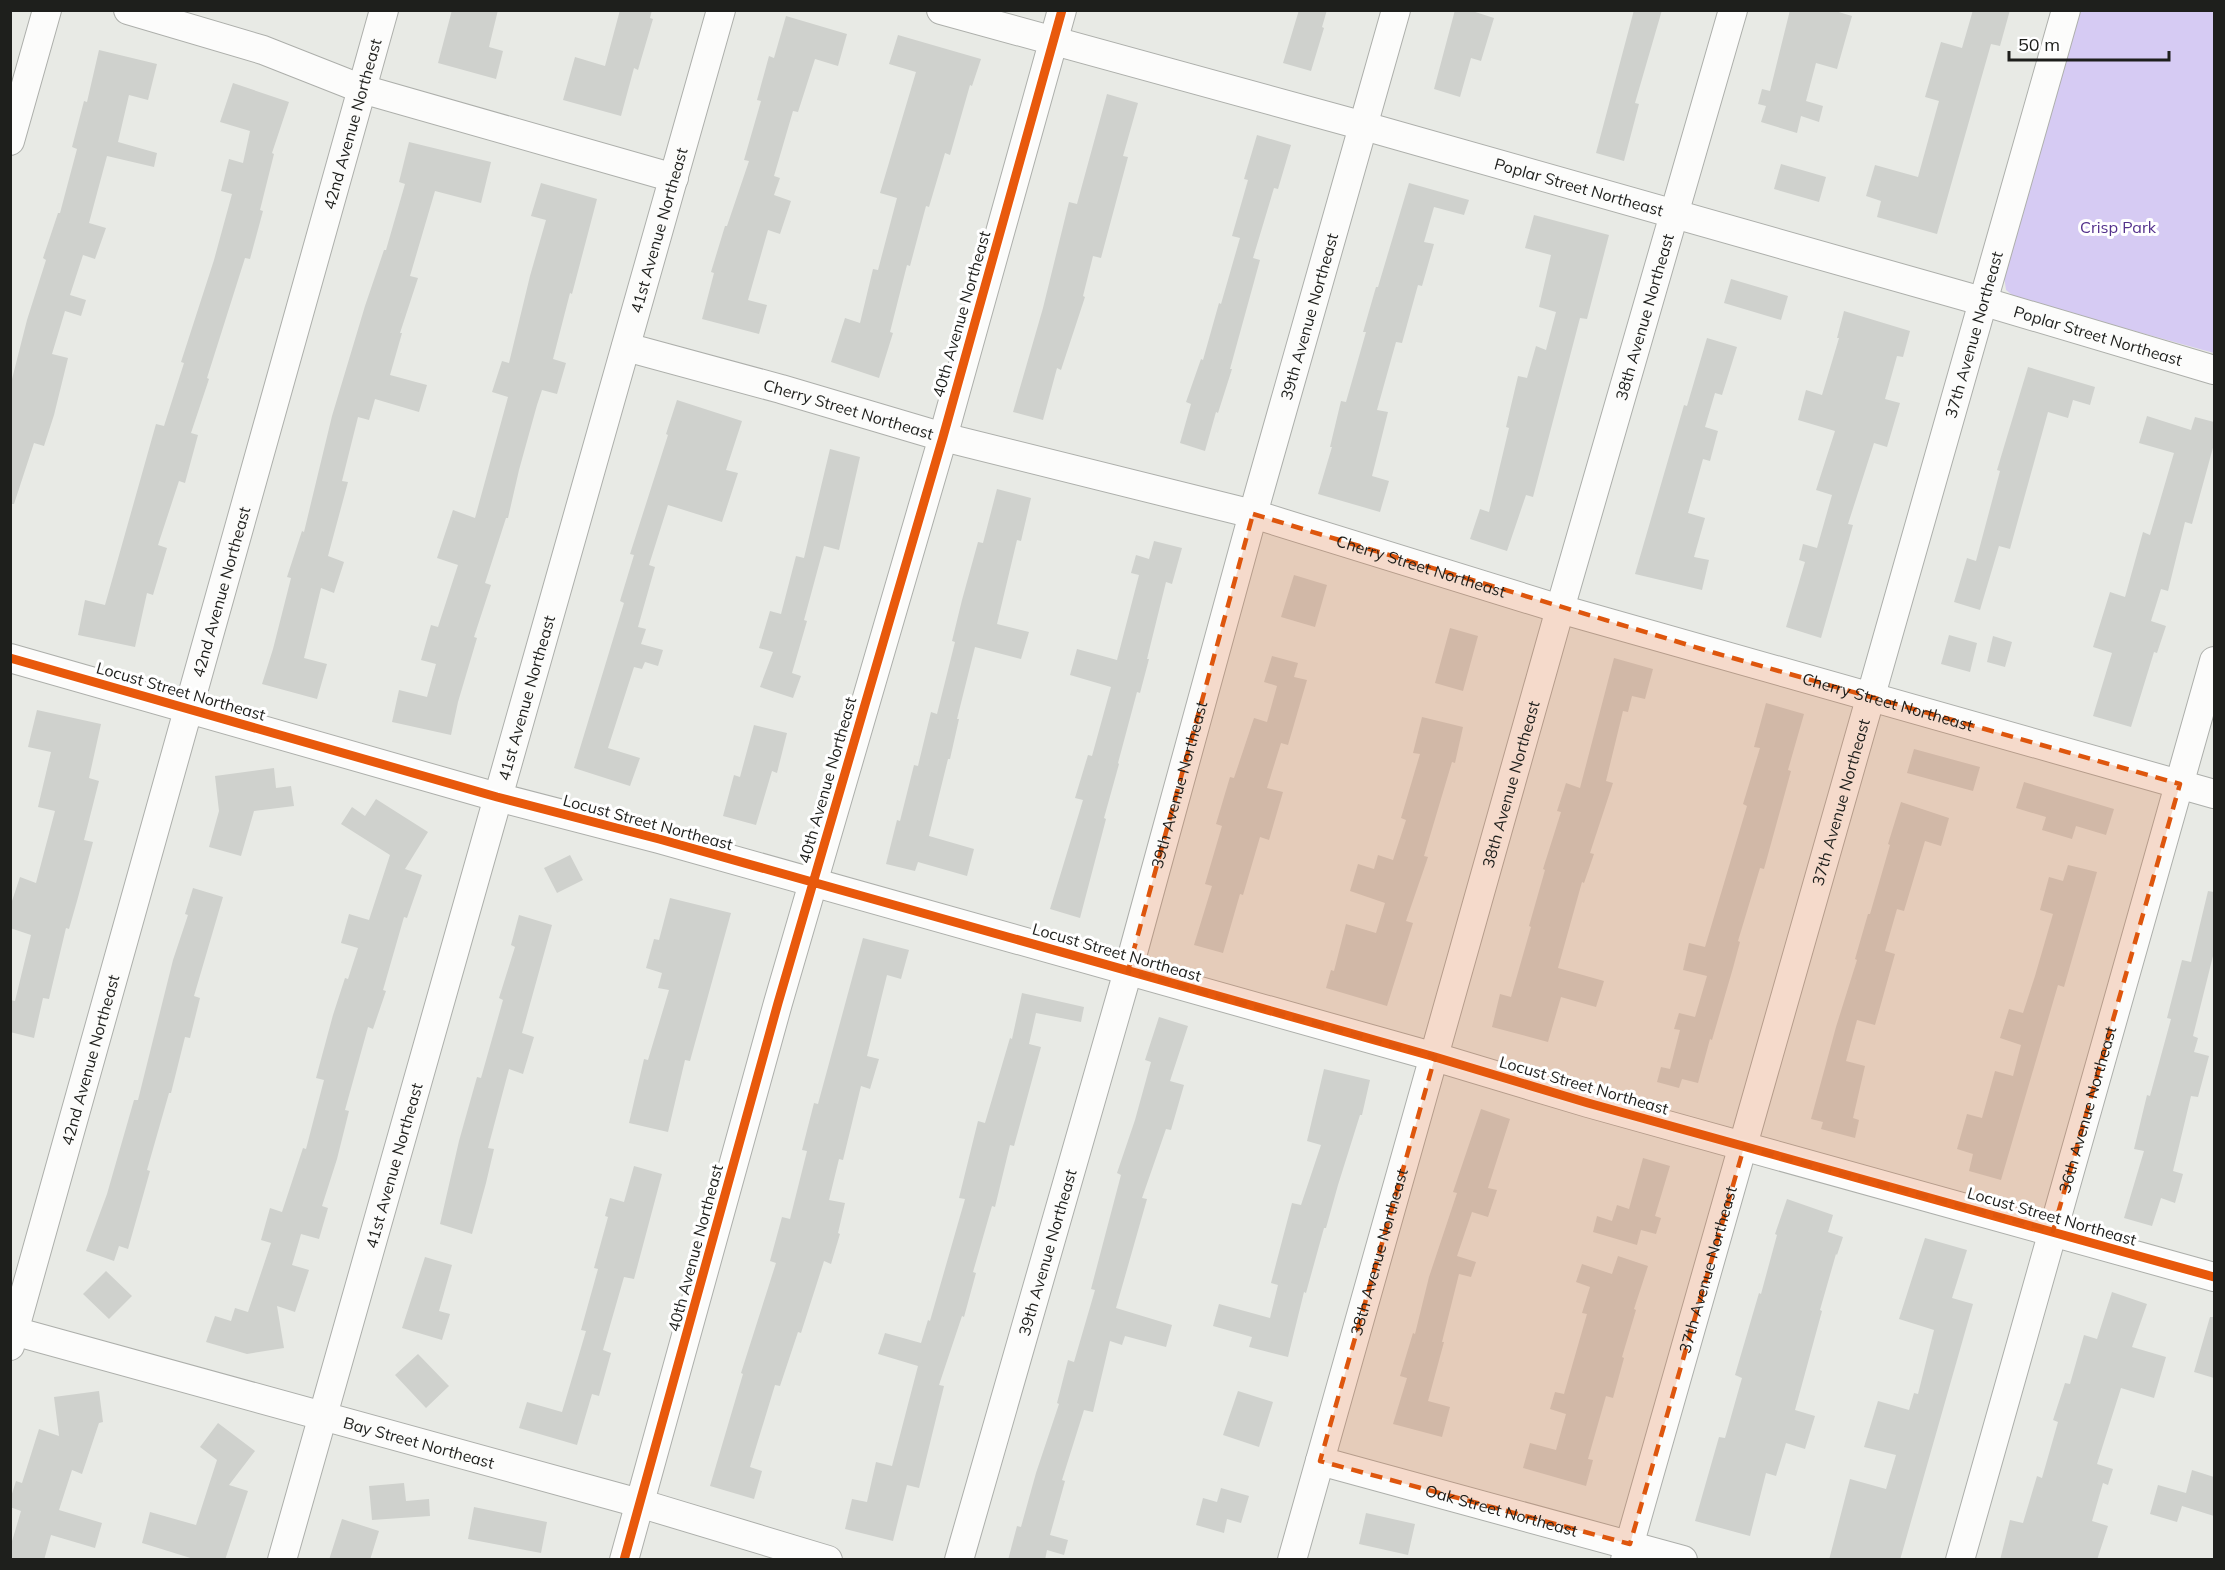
<svg xmlns="http://www.w3.org/2000/svg" width="2225" height="1570" viewBox="0 0 2225 1570" font-family="Mulish,sans-serif">
<style>
.green{fill:#d6cbf3}
.building{fill:#cfd1cd}
.lines{fill:none;stroke-linecap:round;stroke-linejoin:round}
.minor-casing{stroke:#adafab;stroke-width:30}
.minor{stroke:#fcfcfb;stroke-width:28}
.cycleway-casing{stroke:#fff;stroke-width:13}
.cycleway{stroke:#e8590c;stroke-width:9}
.marked{fill:#de560d;fill-opacity:0.2;stroke:#de560d;stroke-width:4.5;stroke-dasharray:12 8;stroke-linejoin:round}
.labels{text-anchor:middle;dominant-baseline:central;stroke-width:6;stroke-linejoin:round;paint-order:stroke}
.street-label{font-size:16px;fill:#1e1f1c;stroke:#fff}
.park-label{font-size:16px;fill:#53308b;stroke:#fff}
</style>
<rect width="100%" height="100%" fill="#e8eae5"/>
<!-- green -->
<path class="green" d="M2079 11H2214V353L2016 298 2006 290 2004 276Z"/>
<!-- building -->
<path class="building" d="M452 10H498L489 47 503 51 496 79 438 63Z
M620 10H652L650 18 653 19 638 70 634 68 621 116 563 100 575 57 605 66Z
M1299 10H1327L1322 27 1324 28 1311 71 1283 63Z
M1455 10H1469L1494 18 1481 61 1471 58 1460 97 1434 89Z
M1634 10H1662L1635 103 1639 104 1624 161 1596 153Z
M1790 10H1832L1852 16 1837 69 1816 63 1806 101 1823 106 1819 122 1801 116 1797 133 1761 122 1766 106 1758 104 1762 89 1770 91Z
M1973 10H2010L2000 46 1991 44 1937 234 1877 217 1881 201 1866 196 1875 165 1918 177 1939 101 1925 97 1941 42 1962 48Z
M786 16 847 34 838 66 815 59 798 112 793 111 774 176 780 178 774 195 791 201 780 234 768 230 748 300 767 305 759 334 702 319 714 273 711 272 725 226H727L749 161 744 160 761 101 757 100 769 56 774 58Z
M898 35 981 59 972 86 970 85 950 155 945 153 929 207 926 206 910 266 907 265 890 332 893 333 879 378 831 362 845 318 860 323 873 269 878 270 897 198 880 193 916 72 889 64Z
M99 50 157 64 148 100 129 95 118 142 157 153 154 167 107 156 89 223 106 228 95 259 83 255 70 295 86 300 81 316 65 311 52 354 68 358 54 415 44 446 34 443 14 504H10V387L27 320 46 260 43 258 58 213H60L77 149 72 147 84 101 87 102Z
M233 83 289 102 272 153 274 154 260 210 263 211 250 259 245 258 207 378 209 379 191 433 198 435 185 483 179 481 158 545 167 548 153 595 147 593 135 647 78 635 85 600 105 605 156 424 164 426 184 363 181 362 214 260 232 194 221 191 229 159 243 163 250 131 220 122Z
M1107 94 1138 103 1123 156 1128 157 1101 258 1093 256 1083 296 1085 297 1061 370 1057 368 1043 420 1013 412 1043 308 1069 202 1077 204Z
M1257 135 1291 145 1278 189 1274 188 1253 258 1260 260 1230 369H1232L1218 413 1216 412 1205 451 1180 443 1191 404 1186 402 1201 359 1203 360 1219 303 1221 304 1240 238 1232 236 1248 180 1244 179Z
M409 142 491 162 481 203 435 191 410 276 418 278 400 333H402L390 375 427 385 419 412 375 399 369 420 358 417 342 481 348 482 328 556 344 562 334 593 321 588 304 658 327 664 317 699 262 684 273 649 291 578 287 577 302 531 304 532 332 416 365 306 384 250H386L405 184 399 182Z
M1781 164 1826 177 1819 202 1774 189Z
M541 183 597 199 572 294 570 293 553 359 566 363 557 394 542 390 537 405 519 470 508 518H506L485 583 491 585 474 637 477 638 458 702 451 735 392 722 399 690 427 697 436 664 421 660 431 625 438 627 458 565 437 558 453 510 475 518 508 397 492 392 502 361 509 363 530 276 546 220 531 216Z
M1409 183 1469 200 1464 215 1434 207 1424 242 1434 244 1422 286 1418 285 1402 343 1396 342 1377 410 1388 412 1372 476 1389 481 1380 512 1318 494 1332 447H1330L1341 401 1346 402 1366 332H1363L1376 287H1378Z
M1534 215 1609 235 1587 319 1580 318 1533 497 1526 495 1507 551 1470 539 1480 509 1489 512 1509 428 1506 427 1518 376 1527 378 1536 346 1546 350 1556 312 1539 307 1551 255 1525 248Z
M1731 279 1788 296 1781 320 1724 303Z
M1844 311 1910 331 1903 357 1897 356 1885 399 1900 403 1887 447 1874 443 1848 524 1853 525 1821 638 1786 627 1805 562 1799 560 1803 544 1817 548 1832 495 1816 490 1835 431 1798 420 1806 390 1822 395 1839 338H1837Z
M1707 338 1737 347 1722 395 1715 393 1705 427 1718 431 1710 461 1703 459 1688 513 1705 518 1694 557 1709 560 1702 590 1635 574 1684 405 1687 406Z
M2028 367 2095 387 2090 405 2073 400 2068 418 2048 412 2010 549 1999 546 1980 610 1954 602 1967 558 1976 561 2000 471 1997 470Z
M677 400 742 421 726 470 738 473 722 522 668 505 649 565 655 567 638 627 646 629 641 644 663 650 658 666 645 662 642 669 634 667 608 748 640 758 630 786 574 768 624 603 620 601 634 555 630 554 668 435 666 434Z
M2147 416 2191 430 2195 417 2214 422V444L2192 524 2185 522 2168 591 2161 589 2151 621 2166 626 2157 653 2154 652 2131 727 2093 716 2112 653 2093 647 2110 592 2125 597 2143 532 2150 535 2174 453 2139 443Z
M830 449 860 457 839 550 824 546 804 620 807 621 792 673 801 676 793 698 760 687 773 652 759 648 770 611 781 614 796 556 804 558Z
M997 489 1031 498 1021 541 1017 540 997 624 1029 632 1021 659 975 647 957 719H959L950 759H948L929 836 974 849 967 876 918 862 915 871 886 864 897 820 900 821 914 765 918 766 931 712 937 714 955 642 952 641 962 600 978 542 983 543Z
M1154 541 1182 548 1172 584 1166 582 1147 659H1149L1140 693 1137 692 1118 763 1119 764 1104 818 1106 819 1080 918 1050 909 1083 800 1075 798 1088 755 1092 756 1111 687 1070 675 1077 649 1117 660 1139 575 1131 573 1136 555 1149 559Z
M1294 575 1327 585 1315 627 1281 617Z
M1450 628 1478 636 1463 691 1435 683Z
M1949 635 1977 643 1970 672 1941 664Z
M1993 636 2012 642 2005 667 1987 662Z
M1272 656 1298 663 1294 677 1307 680 1288 745 1281 743 1267 788 1283 792 1269 840 1260 837 1243 895 1240 894 1223 953 1194 945 1212 886 1205 884 1222 826 1216 824 1230 777 1234 778 1254 718 1267 722 1277 686 1264 682Z
M1614 658 1653 669 1645 699 1632 696 1628 712 1623 711 1606 781 1613 783 1590 853 1594 854 1584 883 1582 882 1558 968 1604 981 1596 1007 1561 997 1548 1042 1492 1027 1500 994 1511 997 1531 927 1529 926 1545 870 1543 869 1561 812 1557 811 1566 783 1580 788Z
M1766 703 1804 714 1788 770 1791 771 1764 869 1760 868 1738 941 1740 942 1733 968 1712 1040 1710 1039 1698 1083 1682 1079 1679 1088 1657 1082 1661 1067 1670 1069 1680 1030 1674 1029 1679 1013 1695 1017 1707 976 1683 970 1689 943 1705 947 1747 806 1743 804 1760 748 1754 747Z
M37 710 101 724 89 778 99 781 84 840 93 842 77 901 69 929 66 928 49 999 43 998 34 1038 10 1032V1000L15 1001 31 935 10 928V907L20 877 36 883 55 811 38 807 51 752 28 747Z
M1422 717 1463 727 1455 763 1452 762 1424 856 1428 857 1406 921 1413 923 1387 1006 1326 988 1331 970 1334 971 1346 924 1376 933 1385 903 1350 891 1358 864 1374 869 1378 855 1393 860 1406 820 1401 818 1420 754 1413 753Z
M754 725 787 733 777 773 772 771 756 825 723 816 734 775 740 777Z
M1914 749 1980 767 1973 791 1907 773Z
M274 768 276 788 291 786 294 806 254 811 241 856 209 847 219 811 215 776Z
M2024 782 2114 809 2106 835 2076 826 2072 839 2042 830 2046 817 2016 808Z
M376 799 428 832 405 869 422 875 407 918 404 917 383 990 386 991 373 1029 368 1027 345 1110 349 1111 337 1159 322 1206 328 1208 319 1239 301 1234 292 1265 309 1270 295 1312 277 1306 284 1348 247 1354 206 1342 215 1316 231 1321 235 1308 248 1312 271 1243 261 1240 270 1208 282 1212 303 1148 306 1149 324 1080 316 1078 333 1015 345 978 348 979 358 948 341 943 349 914 369 920 390 855 341 824 352 807 365 816Z
M1901 802 1949 818 1941 846 1925 841 1904 911 1897 909 1885 951 1895 954 1875 1025 1857 1020 1846 1061 1865 1066 1853 1118 1859 1120 1855 1138 1821 1129 1823 1122 1811 1119 1836 1027 1857 960 1855 959 1868 914H1870L1890 845 1888 844Z
M570 855 583 880 557 893 544 868Z
M2068 865 2097 872 2064 987 2058 985 2001 1180 1969 1171 1973 1154 1957 1149 1967 1114 1982 1118 1995 1071 2013 1076 2021 1045 2000 1038 2009 1009 2023 1013 2035 976 2053 914 2040 910 2049 877 2063 881Z
M193 888 223 897 194 996 200 998 190 1038 185 1037 171 1093H169L147 1170 150 1171 128 1249 119 1246 114 1261 86 1251 107 1194 134 1100H138L173 960 188 915 185 914Z
M2208 891 2214 892V952L2193 1036 2198 1038 2194 1052 2209 1056 2198 1097 2191 1096 2173 1171 2183 1174 2175 1203 2161 1198 2152 1226 2124 1218 2144 1151 2134 1149 2147 1095 2150 1096 2171 1019 2167 1018 2182 960 2191 962Z
M670 898 731 913 690 1061 685 1060 668 1132 629 1123 644 1059 648 1060 669 990 658 988 662 973 646 968 654 939 659 940Z
M519 915 552 925 522 1033 534 1037 523 1074 509 1069 488 1148 494 1149 486 1183 472 1234 440 1224 459 1141 477 1077 481 1078 503 1000 499 998 515 947 511 945Z
M863 938 909 950 901 979 887 975 867 1056 879 1059 870 1089 861 1086 843 1160 839 1159 829 1200 845 1203 838 1233 840 1234 831 1264 824 1261 801 1333 798 1332 780 1386 775 1385 750 1467 762 1471 754 1499 710 1486 743 1374 741 1373 776 1263 770 1261 782 1217 790 1219 807 1151 802 1150 814 1103 818 1104Z
M1022 993 1084 1007 1081 1022 1036 1013 1029 1044 1041 1047 1014 1146 1010 1145 995 1207 992 1206 973 1272 976 1273 964 1317 962 1316 939 1385 944 1386 919 1488 907 1485 893 1541 845 1529 852 1499 867 1502 876 1462 892 1466 918 1366 878 1354 885 1333 921 1343 928 1320 930 1321 965 1199 959 1198 978 1121 985 1123 1010 1038 1012 1039Z
M1159 1017 1188 1026 1170 1081 1184 1085 1171 1130 1166 1129 1142 1198 1147 1199 1116 1308 1172 1325 1166 1347 1125 1336 1122 1345 1110 1341 1093 1412 1084 1410 1062 1480 1065 1481 1050 1535 1068 1540 1064 1555 1047 1550 1045 1560H1008L1017 1526 1021 1527 1036 1473 1059 1404 1057 1403 1068 1360 1074 1362 1095 1290 1091 1289 1121 1175 1117 1173 1135 1120 1151 1062 1145 1060Z
M1324 1069 1370 1080 1362 1115H1360L1338 1185 1326 1228H1324L1306 1293 1304 1292 1288 1357 1249 1347 1252 1337 1213 1326 1219 1304 1270 1318 1278 1285 1271 1283 1292 1203 1301 1205 1321 1145 1307 1141Z
M1481 1109 1510 1119 1488 1188 1497 1190 1488 1217 1472 1212 1457 1256 1476 1262 1471 1277 1459 1274 1442 1342H1444L1428 1401 1450 1407 1442 1437 1393 1424 1407 1378 1400 1376 1413 1333 1415 1334 1429 1277 1457 1193 1453 1192Z
M1643 1158 1670 1166 1655 1216 1661 1218 1656 1234 1641 1230 1637 1245 1593 1232 1597 1216 1612 1221 1617 1205 1629 1209Z
M634 1166 662 1174 634 1279 624 1277 603 1350 611 1353 599 1396 592 1394 577 1445 519 1428 527 1402 562 1412 586 1331 581 1330 598 1269 594 1268 608 1217 605 1216 610 1198 624 1202Z
M1787 1199 1833 1215 1828 1232 1843 1237 1837 1255 1836 1254 1820 1310 1822 1311 1795 1410 1815 1416 1805 1449 1786 1443 1776 1476 1766 1473 1750 1536 1695 1521 1719 1437 1725 1438 1742 1378 1735 1375 1759 1293 1761 1294 1777 1235 1775 1234Z
M1925 1238 1967 1250 1952 1298 1973 1304 1900 1560H1829L1850 1479 1886 1489 1896 1455 1864 1447 1878 1401 1909 1410 1914 1393 1918 1394 1934 1330 1899 1319Z
M1618 1256 1648 1266 1634 1309 1636 1310 1622 1357 1624 1358 1613 1398 1606 1396 1588 1459 1593 1460 1586 1486 1523 1468 1530 1443 1556 1450 1566 1414 1550 1409 1555 1392 1564 1394 1587 1314 1582 1313 1590 1287 1576 1282 1582 1264 1612 1274Z
M425 1257 452 1265 439 1311 450 1314 442 1340 402 1328Z
M106 1271 132 1296 109 1319 83 1294Z
M2112 1292 2147 1304 2132 1347 2166 1357 2154 1398 2121 1388 2097 1464 2113 1469 2108 1485 2103 1483 2092 1521 2108 1526 2097 1560H2000L2010 1520 2023 1523 2037 1476 2042 1478 2058 1422 2053 1420 2065 1383 2070 1384 2084 1335 2097 1339Z
M2210 1317H2214V1378L2194 1372Z
M418 1354 449 1386 426 1408 395 1375Z
M99 1391 103 1422 99 1423 82 1474 72 1470 59 1510 102 1523 95 1548 51 1535 44 1560H10V1548L21 1511 10 1507V1500L16 1481 22 1483 39 1429 59 1436 54 1397Z
M1238 1391 1273 1402 1259 1447 1223 1435Z
M218 1423 255 1451 229 1485 248 1491 225 1560H197L142 1543 150 1512 196 1525 217 1460 200 1447Z
M2192 1470 2214 1477V1516L2182 1506 2177 1522 2150 1514 2158 1485 2186 1493Z
M404 1483 406 1501 429 1499 430 1516 372 1520 369 1486Z
M1221 1488 1249 1496 1241 1523 1227 1519 1224 1533 1196 1525 1203 1498 1217 1502Z
M474 1507 547 1522 541 1553 468 1539Z
M1366 1513 1415 1524 1408 1555 1359 1544Z
M342 1519 379 1531 370 1560H329Z"/>
<g class="lines">
<!-- minor casing -->
<g class="minor-casing">
<g id="minor">
<path d="M128 10 263 50 362 89 674 178"/>
<path id="s1" d="M941 10 1364 126 1985 302 2214 370"/>
<path d="M10 141 47 10"/>
<path id="s2" d="M626 347 781 389 943 437 1253 514 1560 609 2214 794"/>
<path d="M10 658 497 797 659 839 1435 1057 1588 1103 2214 1277"/>
<path id="s3" d="M10 1330 639 1503 828 1560"/>
<path id="s4" d="M10 1346 384 10"/>
<path id="s5" d="M1320 1461 1683 1560"/>
<path id="s6" d="M282 1560 721 10"/>
<path d="M624 1560 778 1003 943 437 1062 10"/>
<path id="s7" d="M959 1560 1128 971 1253 514 1396 10"/>
<path id="s8" d="M1292 1560 1560 609 1733 10"/>
<path id="s9" d="M1625 1560 2066 10"/>
<path id="s10" d="M1960 1560 2214 661"/>
</g>
</g>
<!-- minor -->
<use href="#minor" class="minor"/>
<!-- cycleway casing -->
<g class="cycleway-casing">
<path id="cycleway" d="M10 658 497 797 659 839 1435 1057 1588 1103 2214 1277
M624 1560 778 1003 943 437 1062 10"/>
</g>
<!-- cycleway -->
<use href="#cycleway" class="cycleway"/>
</g>
<!-- marked area -->
<path class="marked" d="M1253 514 1715 653 2180 784 2053 1231 1744 1147 1630 1544 1320 1461 1435 1057 1128 971Z"/>
<g class="labels">
<!-- street labels -->
<g class="street-label">
<text stroke="none"><textPath href="#s4" startOffset="1269">42nd Avenue Northeast</textPath></text>
<text stroke="none"><textPath href="#s1" startOffset="662">Poplar Street Northeast</textPath></text>
<text stroke="none"><textPath href="#s6" startOffset="1382">41st Avenue Northeast</textPath></text>
<text transform="translate(961 314) rotate(-74)">40th Avenue Northeast</text>
<text stroke="none"><textPath href="#s7" startOffset="1292">39th Avenue Northeast</textPath></text>
<text stroke="none"><textPath href="#s8" startOffset="1292">38th Avenue Northeast</textPath></text>
<text stroke="none"><textPath href="#s9" startOffset="1274">37th Avenue Northeast</textPath></text>
<text stroke="none"><textPath href="#s1" startOffset="1202">Poplar Street Northeast</textPath></text>
<text stroke="none"><textPath href="#s2" startOffset="231">Cherry Street Northeast</textPath></text>
<text stroke="none"><textPath href="#s2" startOffset="825">Cherry Street Northeast</textPath></text>
<text stroke="none"><textPath href="#s4" startOffset="783">42nd Avenue Northeast</textPath></text>
<text transform="translate(181 691) rotate(16)">Locust Street Northeast</text>
<text stroke="none"><textPath href="#s6" startOffset="896">41st Avenue Northeast</textPath></text>
<text stroke="none"><textPath href="#s2" startOffset="1311">Cherry Street Northeast</textPath></text>
<text transform="translate(827 780) rotate(-74)">40th Avenue Northeast</text>
<text stroke="none"><textPath href="#s8" startOffset="806">38th Avenue Northeast</textPath></text>
<text stroke="none"><textPath href="#s7" startOffset="806">39th Avenue Northeast</textPath></text>
<text stroke="none"><textPath href="#s9" startOffset="788">37th Avenue Northeast</textPath></text>
<text transform="translate(648 822) rotate(15)">Locust Street Northeast</text>
<text transform="translate(1117 952) rotate(16)">Locust Street Northeast</text>
<text stroke="none"><textPath href="#s4" startOffset="297">42nd Avenue Northeast</textPath></text>
<text transform="translate(1584 1085) rotate(16)">Locust Street Northeast</text>
<text stroke="none"><textPath href="#s10" startOffset="468">36th Avenue Northeast</textPath></text>
<text stroke="none"><textPath href="#s6" startOffset="410">41st Avenue Northeast</textPath></text>
<text transform="translate(2052 1216) rotate(16)">Locust Street Northeast</text>
<text transform="translate(695 1248) rotate(-75)">40th Avenue Northeast</text>
<text stroke="none"><textPath href="#s8" startOffset="320">38th Avenue Northeast</textPath></text>
<text stroke="none"><textPath href="#s7" startOffset="320">39th Avenue Northeast</textPath></text>
<text stroke="none"><textPath href="#s9" startOffset="302">37th Avenue Northeast</textPath></text>
<text stroke="none"><textPath href="#s3" startOffset="424">Bay Street Northeast</textPath></text>
<text stroke="none"><textPath href="#s5" startOffset="188">Oak Street Northeast</textPath></text>
</g>
<!-- park labels -->
<g class="park-label">
<text x="2118" y="227">Crisp Park</text>
</g>
</g>
<!-- border -->
<rect width="2225" height="1570" fill="none" stroke="#1e1f1c" stroke-width="24"/>
<!-- scale -->
<path d="M2009 51v9h160v-9" fill="none" stroke="#1e1f1c" stroke-width="3"/>
<text x="2018" y="51" font-size="18" fill="#1e1f1c" stroke="#ffffff" stroke-width="4.5" paint-order="stroke">50 m</text>
</svg>
